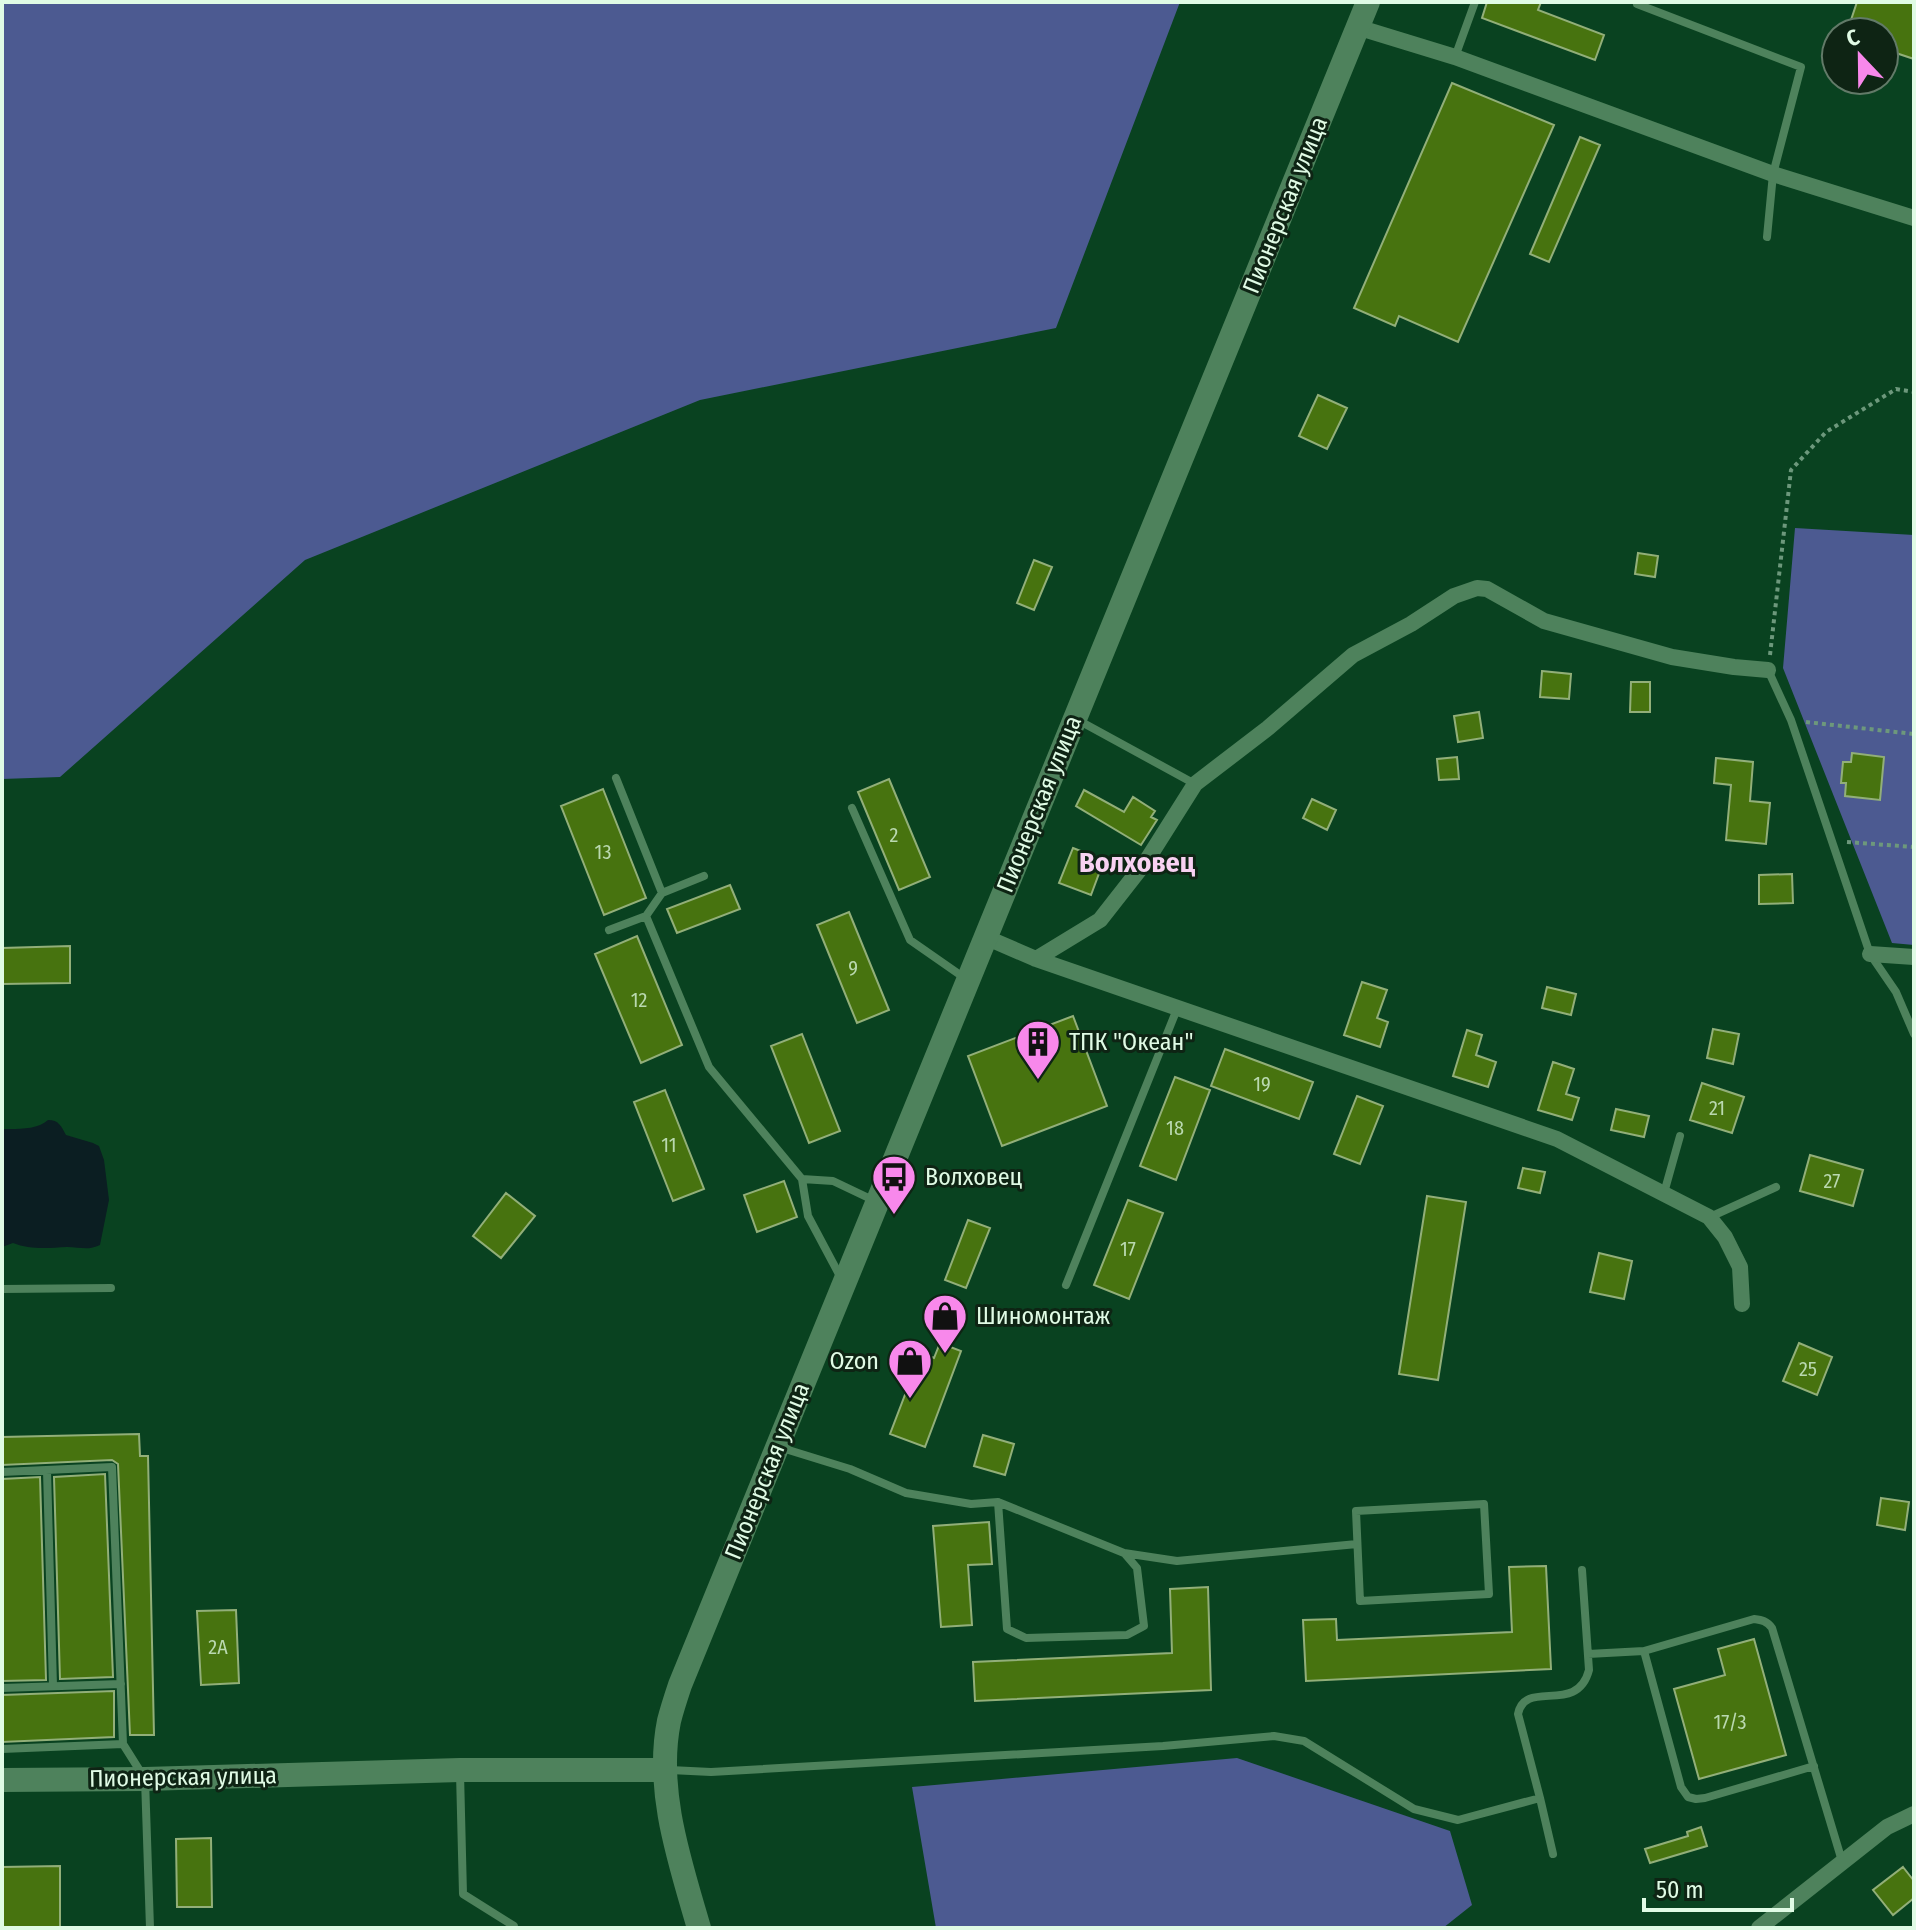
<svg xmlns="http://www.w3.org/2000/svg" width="1916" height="1930" viewBox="0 0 1916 1930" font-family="'Fira Sans Condensed',sans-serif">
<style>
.green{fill:#4c5a91}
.water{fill:#0b1e22}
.building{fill:#47730f;stroke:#92af79;stroke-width:2}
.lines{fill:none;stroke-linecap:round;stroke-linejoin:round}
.path{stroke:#6d987c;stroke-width:4;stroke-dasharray:4 4;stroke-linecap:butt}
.lane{stroke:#4e825c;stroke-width:8}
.street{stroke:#4e825c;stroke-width:16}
.secondary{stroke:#4e825c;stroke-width:24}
.labels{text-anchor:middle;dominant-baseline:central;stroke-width:6;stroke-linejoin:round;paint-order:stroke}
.number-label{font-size:20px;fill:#bad9b0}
.street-label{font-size:24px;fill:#e0fbe5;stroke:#0e2414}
.poi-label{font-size:24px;fill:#e0fbe5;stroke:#0e2414;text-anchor:start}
.quarter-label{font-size:28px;font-weight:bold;fill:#f8d2f2;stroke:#0e2414}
</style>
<rect width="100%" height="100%" fill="#094220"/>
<!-- green -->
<path class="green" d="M2 2H1180L1056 328 700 400 305 560 60 777 2 779Z
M1795 528 1914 535V945L1892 943 1783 668Z
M1237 1758 1450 1831 1472 1905 1443 1928H936L912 1787Z"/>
<!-- water -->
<path class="water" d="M48 1120C59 1120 61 1126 66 1135L93 1143 99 1146 104 1160 109 1200 100 1245C88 1251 80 1247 67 1247 49 1248 30 1250 13 1243L2 1247V1129C17 1129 37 1130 48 1120Z"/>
<!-- building -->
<path class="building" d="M1487 2H1541L1538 10 1604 35 1595 60 1482 18Z
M1857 2H1914V59L1884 49V32H1847Z
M1452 83 1554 125 1458 342 1399 316 1395 326 1354 308Z
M1580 137 1600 145 1549 262 1530 254Z
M1318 395 1347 408 1327 449 1299 436Z
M1638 553 1658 556 1655 577 1635 574Z
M1034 560 1052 567 1034 610 1017 603Z
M1542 671 1571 674 1569 699 1540 697Z
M1631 682H1650V712H1630Z
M1479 712 1483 738 1458 742 1454 716Z
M1852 753 1884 757 1880 800 1845 796 1846 783H1841L1843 762H1851Z
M1457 757 1459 779 1439 780 1437 759Z
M1716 758 1753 762 1750 801 1770 803 1766 844 1726 840 1731 785 1714 783Z
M889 779 930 877 899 890 858 792Z
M603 789 646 898 604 915 561 806Z
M1084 790 1124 812 1133 797 1155 811 1151 817 1157 820 1141 845 1076 806Z
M1312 799 1336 810 1327 830 1303 818Z
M1073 848 1104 860 1091 895 1059 883Z
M1792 874 1793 903 1759 904V875Z
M730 885 740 909 677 933 667 909Z
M849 912 889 1010 857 1023 817 925Z
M637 936 682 1045 641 1063 595 954Z
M70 946V983L2 984V948Z
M1362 982 1387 990 1377 1018 1388 1022 1380 1047 1344 1035Z
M1547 987 1576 994 1571 1015 1542 1008Z
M1073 1016 1107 1106 1002 1146 968 1056Z
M1713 1029 1739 1034 1733 1064 1707 1058Z
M1467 1030 1482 1035 1476 1055 1496 1062 1488 1087 1453 1076Z
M802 1034 840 1131 809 1143 771 1046Z
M1225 1049 1313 1082 1299 1119 1211 1086Z
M1553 1062 1574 1069 1566 1094 1579 1098 1572 1120 1538 1110Z
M1175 1077 1210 1090 1176 1180 1140 1166Z
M1702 1083 1744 1097 1732 1133 1690 1120Z
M665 1090 704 1189 673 1201 634 1102Z
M1357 1096 1383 1106 1360 1164 1334 1154Z
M1616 1109 1649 1116 1644 1137 1611 1130Z
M1810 1155 1863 1170 1853 1206 1800 1191Z
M1523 1168 1545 1172 1540 1193 1518 1188Z
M784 1181 797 1217 757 1232 744 1195Z
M506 1193 535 1216 501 1258 473 1236Z
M1427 1196 1466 1202 1438 1380 1399 1374Z
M1128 1200 1163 1213 1129 1299 1094 1285Z
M968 1220 990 1228 966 1288 945 1280Z
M1599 1253 1632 1261 1624 1299 1590 1292Z
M940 1343 961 1351 925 1447 890 1434 921 1353 934 1358Z
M1799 1343 1832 1357 1817 1395 1783 1381Z
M139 1434 140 1456H148L154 1735H130L118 1464 112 1460 2 1465V1437Z
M983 1435 1014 1444 1005 1475 974 1466Z
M105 1474 113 1677 60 1679 54 1477Z
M40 1477 46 1680 2 1681V1479Z
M1881 1498 1909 1502 1905 1530 1877 1525Z
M989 1522 992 1564 968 1565 972 1625 941 1627 933 1526Z
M1546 1566 1551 1669 1306 1681 1303 1620 1336 1619 1337 1640 1512 1632 1509 1567Z
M1208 1587 1211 1690 975 1701 973 1662 1172 1653 1170 1589Z
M236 1610 239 1683 201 1685 197 1611Z
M1754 1639 1786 1755 1699 1779 1674 1689 1725 1675 1718 1649Z
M114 1691V1737L2 1742V1695Z
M1701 1827 1707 1846 1650 1863 1645 1849 1688 1836 1687 1832Z
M211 1838 212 1907H177L176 1839Z
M60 1866V1928H2V1867Z
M1903 1867 1914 1881V1898L1893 1915 1873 1890Z"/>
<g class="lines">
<!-- path -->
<path class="path" d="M1770 655 1791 470 1826 432 1896 389 1914 392
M1806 722 1914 734
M1847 842 1914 847"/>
<!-- lane -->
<path class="lane" d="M1637 4 1801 67 1773 174 1767 237
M1455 57 1475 2
M1768 670 1791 720 1870 954 1896 992 1914 1034
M1076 719 1195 784
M616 778 662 893 646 916 709 1067 802 1179
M852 808 910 940 966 979
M662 893 704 876
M609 930 646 916
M1664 1193 1680 1136
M1710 1217 1776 1187
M841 1278 808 1216 802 1179 833 1181 875 1201
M1066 1285 1177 1009
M2 1289 111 1288
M782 1448 850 1469 906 1493 971 1504 998 1502 1124 1553 1177 1561 1357 1544
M47 1471 53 1686
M2 1472 112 1467 123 1744 145 1779 150 1928
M998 1502 1007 1629 1026 1638 1127 1635 1144 1626 1137 1568 1125 1554
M1484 1504 1489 1594 1360 1601 1356 1511Z
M1644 1651 1681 1787 1688 1797 1696 1799 1705 1798 1814 1766
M1588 1654 1644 1651 1754 1619C1762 1620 1767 1621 1772 1628L1842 1861
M2 1688 121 1684
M2 1749 123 1744
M670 1770 711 1772 1163 1746 1274 1736 1304 1741 1414 1809 1458 1820 1540 1798 1553 1854
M460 1773 463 1894 514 1926V1928
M1540 1798 1518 1714C1525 1678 1577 1716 1589 1670L1582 1570"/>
<!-- street -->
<path class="street" d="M1357 27 1455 57 1773 174 1914 218
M985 937 1036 959 1557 1139 1709 1217 1725 1237 1740 1267 1742 1304
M1870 954 1914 957
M1036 959 1100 920 1147 860 1195 784 1268 728 1353 655 1411 624 1454 596 1477 588 1487 589 1544 621 1672 657 1734 667 1768 670
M1759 1928 1887 1827 1914 1814"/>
<!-- secondary -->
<path class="secondary" d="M2 1780 145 1779 460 1770H665
M699 1928C680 1862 655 1790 669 1721 672 1709 676 1697 680 1685L1368 2"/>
</g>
<!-- icons -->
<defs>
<g id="building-pin" transform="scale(2.3)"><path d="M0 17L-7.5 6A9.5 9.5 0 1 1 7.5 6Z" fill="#f888eb" stroke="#0e2414"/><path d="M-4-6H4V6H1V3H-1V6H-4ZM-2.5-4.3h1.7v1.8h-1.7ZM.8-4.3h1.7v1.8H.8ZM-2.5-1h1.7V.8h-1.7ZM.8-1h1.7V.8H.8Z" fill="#111"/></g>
<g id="bus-pin" transform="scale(2.3)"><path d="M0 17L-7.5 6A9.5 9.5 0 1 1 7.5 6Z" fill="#f888eb" stroke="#0e2414"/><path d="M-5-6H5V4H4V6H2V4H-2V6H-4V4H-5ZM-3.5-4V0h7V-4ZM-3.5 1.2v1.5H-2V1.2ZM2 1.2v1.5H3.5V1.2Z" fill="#111"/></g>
<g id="shop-pin" transform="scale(2.3)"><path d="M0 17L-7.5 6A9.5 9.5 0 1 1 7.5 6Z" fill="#f888eb" stroke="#0e2414"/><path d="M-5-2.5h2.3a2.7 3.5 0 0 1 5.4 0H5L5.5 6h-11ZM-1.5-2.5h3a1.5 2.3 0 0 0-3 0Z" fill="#111"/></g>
</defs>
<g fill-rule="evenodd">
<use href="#building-pin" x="1038" y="1042"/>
<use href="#bus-pin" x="894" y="1177"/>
<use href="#shop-pin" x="945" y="1316"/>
<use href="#shop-pin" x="910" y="1361"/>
</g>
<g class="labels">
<!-- number labels -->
<g class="number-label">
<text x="894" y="835">2</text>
<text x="603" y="852">13</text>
<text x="853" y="968">9</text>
<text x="639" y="1000">12</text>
<text x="1262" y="1084">19</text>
<text x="1717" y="1108">21</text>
<text x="1175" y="1128">18</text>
<text x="669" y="1145">11</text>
<text x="1832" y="1181">27</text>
<text x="1128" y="1249">17</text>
<text x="1808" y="1369">25</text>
<text x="218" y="1647">2А</text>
<text x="1730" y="1722">17/3</text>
</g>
<!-- street labels -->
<g class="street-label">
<text transform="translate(1285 205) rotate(-68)">Пионерская улица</text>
<text transform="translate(1039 804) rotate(-68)">Пионерская улица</text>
<text transform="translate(767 1471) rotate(-68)">Пионерская улица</text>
<text transform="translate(183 1777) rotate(-1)">Пионерская улица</text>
</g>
<!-- poi labels -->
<g class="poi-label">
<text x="1069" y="1042">ТПК "Океан"</text>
<text x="925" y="1177">Волховец</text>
<text x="976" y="1316">Шиномонтаж</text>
<text x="879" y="1361" text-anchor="end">Ozon</text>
</g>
<!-- quarter labels -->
<g class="quarter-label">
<text x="1137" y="862">Волховец</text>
</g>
</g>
<!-- border -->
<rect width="1916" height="1930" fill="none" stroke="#e0fbe5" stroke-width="8"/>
<!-- north arrow -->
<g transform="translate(1860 56) rotate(338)"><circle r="38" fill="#0e2414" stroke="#627a68" stroke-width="2"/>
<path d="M0-6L14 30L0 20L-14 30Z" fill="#f888eb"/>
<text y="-12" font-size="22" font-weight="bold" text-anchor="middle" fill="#e0fbe5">С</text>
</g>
<!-- scale -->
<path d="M1644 1898v12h148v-12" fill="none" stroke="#e0fbe5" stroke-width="4"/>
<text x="1656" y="1898" font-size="24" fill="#e0fbe5" stroke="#0e2414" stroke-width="6" paint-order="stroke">50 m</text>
</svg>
